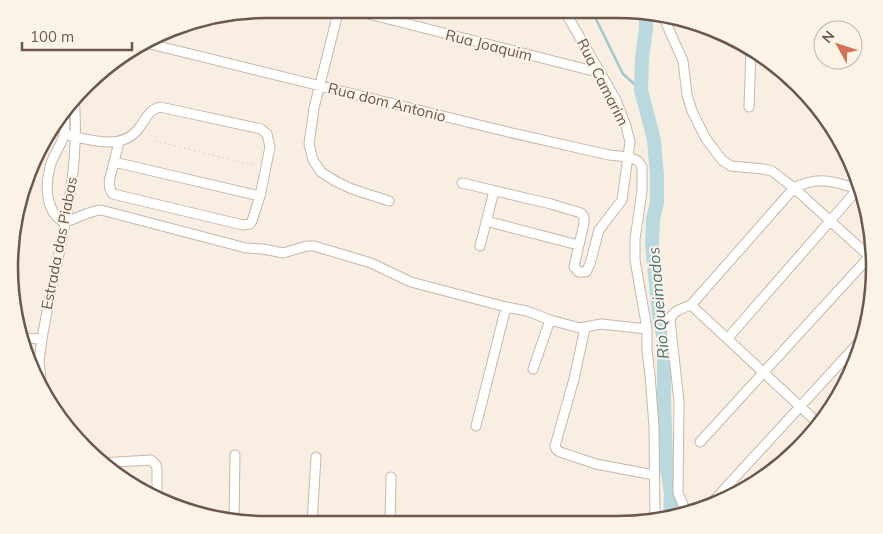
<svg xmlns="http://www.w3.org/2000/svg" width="883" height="534" viewBox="0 0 883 534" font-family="Mulish,sans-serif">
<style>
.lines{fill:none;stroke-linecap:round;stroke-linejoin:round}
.stream{stroke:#a1c8ce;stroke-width:2.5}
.river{stroke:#bad9de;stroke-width:14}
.minor-casing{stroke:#c7b7ab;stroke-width:11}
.path{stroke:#ceb2a1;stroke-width:1;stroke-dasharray:1 4;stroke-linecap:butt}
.minor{stroke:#fff;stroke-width:9}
.labels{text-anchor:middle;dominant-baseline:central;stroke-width:4;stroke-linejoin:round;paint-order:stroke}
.street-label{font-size:15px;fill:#6c574c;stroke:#fcf3e7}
.water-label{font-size:16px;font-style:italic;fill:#49747c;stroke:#fcf3e7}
.rim{fill:none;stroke:#6c574c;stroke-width:2.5}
</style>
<rect width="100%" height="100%" fill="#f8efe2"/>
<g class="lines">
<!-- stream -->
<path class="stream" d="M592 11 623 74 641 90"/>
<!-- river -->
<path class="river" d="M646 11V29L642 58 641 90 654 140 657 176V203L653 219 652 244 659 316 664 339V398L666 462 671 493 670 517"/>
<!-- minor casing -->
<g class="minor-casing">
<path id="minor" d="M339 9 314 108 309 144 313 160 321 172 337 182 352 189 389 201
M349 9 601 73
M662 14 683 61 687 95 692 111 706 139 722 160 731 166 763 169 772 171 794 188 870 257
M146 43 508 132 609 155 629 157 638 161 642 167V191L635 239V260L647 329V350L650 375 654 427 655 520
M749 107 751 49
M64 108C64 116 66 127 64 135 61 146 53 155 50 167 45 185 45 212 64 222 77 219 88 211 101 210L246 248 263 249 283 253 307 246H314L371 263 411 282 506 307 527 311 550 320 580 328 601 324 647 329
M64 134C88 139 122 152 139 128 146 119 148 110 160 107L261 129 267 134 270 147 260 196 114 162 119 142
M114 162C112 173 105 185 113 194L243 225 250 224 252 221 260 196
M462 183 551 204 581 213 584 217V223L574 267 579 272H586L590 264 599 230 622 200 630 142 626 126 616 100 564 10
M486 221 578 245
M480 246 494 191
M691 305 794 188C817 176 834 181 857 189
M585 328 574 379 555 446 556 449 560 452 596 464 654 475
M20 338 42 339
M728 338 857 190
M533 369 550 320
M42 389 39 361 42 339C55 260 82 179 74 97
M476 426 506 307
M700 442 870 256
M101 463 151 460 156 465 157 469V499
M707 508 863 338
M689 514 685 509 678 493 679 401 670 320C672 311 683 308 691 305L820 425
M234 523 235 455
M312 523 316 457
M390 524 391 477"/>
</g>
<!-- path -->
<path class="path" d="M155 141 257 166"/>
<!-- minor -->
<use href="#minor" class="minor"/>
</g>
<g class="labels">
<!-- street labels -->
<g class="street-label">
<text transform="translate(489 45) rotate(14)">Rua Joaquim</text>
<text transform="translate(603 82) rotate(63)">Rua Camarim</text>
<text transform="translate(387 102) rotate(14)">Rua dom Antonio</text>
<text transform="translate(59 243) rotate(-79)">Estrada das Piabas</text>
</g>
<!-- water labels -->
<g class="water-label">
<text transform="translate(658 303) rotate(-95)">Rio Queimados</text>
</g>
</g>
<!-- crop -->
<path d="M0 0H883V534H0ZM267 18H617A249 249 0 0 1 866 267V267A249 249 0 0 1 617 516H267A249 249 0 0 1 18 267V267A249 249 0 0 1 267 18Z" fill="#fcf3e7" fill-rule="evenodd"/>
<path class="rim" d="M267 18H617A249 249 0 0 1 866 267V267A249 249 0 0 1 617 516H267A249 249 0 0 1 18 267V267A249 249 0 0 1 267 18Z"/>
<!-- north arrow -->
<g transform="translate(838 45) rotate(310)"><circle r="24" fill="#fcf3e7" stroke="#c2b5a9"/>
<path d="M0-4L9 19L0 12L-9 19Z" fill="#d27157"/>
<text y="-8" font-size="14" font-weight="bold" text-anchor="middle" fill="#6c574c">N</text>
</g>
<!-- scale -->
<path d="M22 42v8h110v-8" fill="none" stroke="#6c574c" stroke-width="2.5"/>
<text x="30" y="42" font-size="15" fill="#6c574c" stroke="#fcf3e7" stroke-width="4" paint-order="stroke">100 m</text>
</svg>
